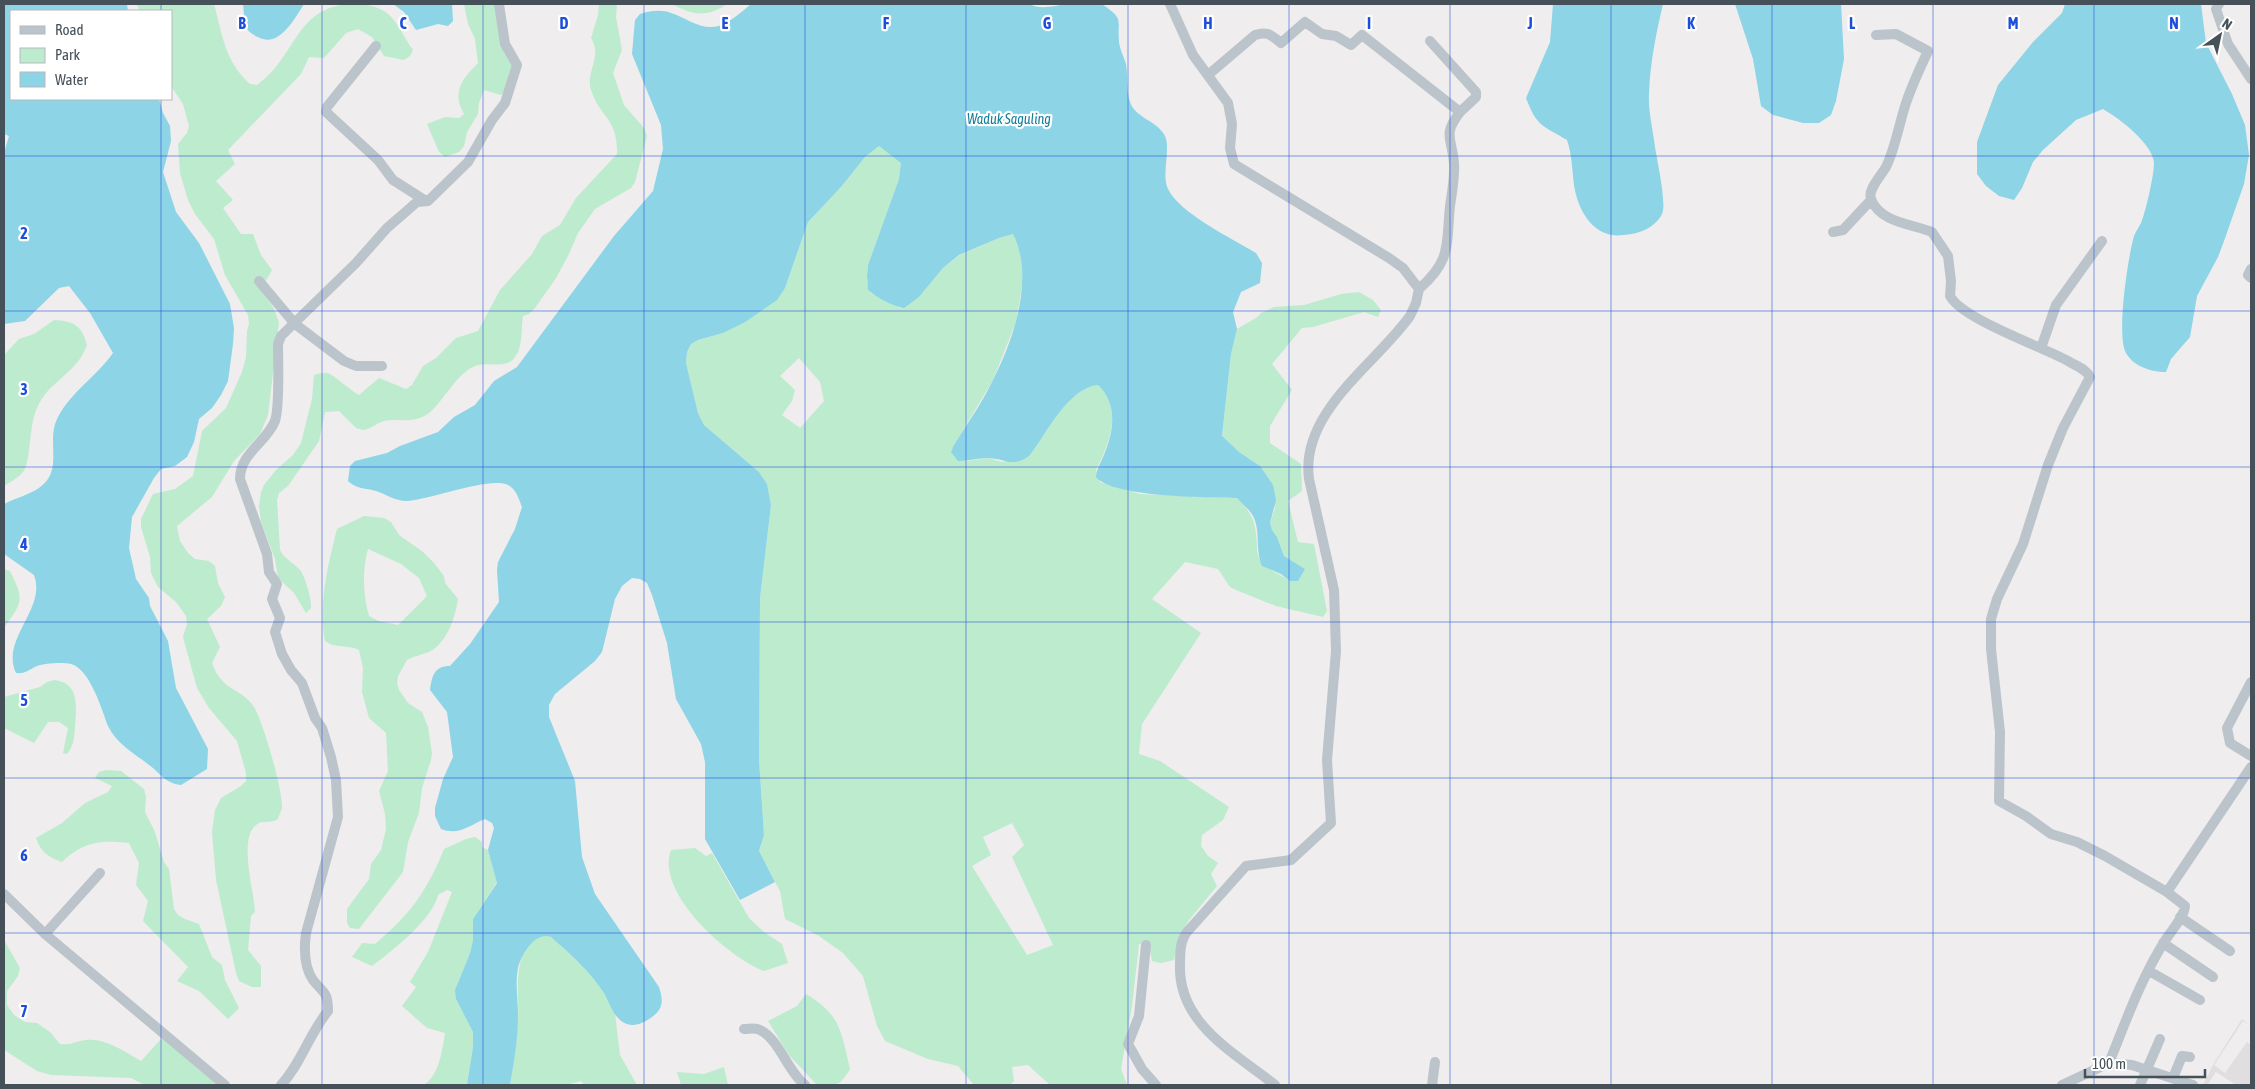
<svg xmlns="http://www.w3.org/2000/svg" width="2255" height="1089" viewBox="0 0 2255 1089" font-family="'Asap Condensed',sans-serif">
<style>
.education{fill:#e0dede}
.green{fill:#bdebce;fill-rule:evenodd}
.water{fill:#8cd4e6}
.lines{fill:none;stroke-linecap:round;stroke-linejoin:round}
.minor{stroke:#bcc4cb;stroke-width:10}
.grid{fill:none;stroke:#1d4ed8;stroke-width:1;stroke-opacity:0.55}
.labels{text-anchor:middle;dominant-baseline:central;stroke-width:4.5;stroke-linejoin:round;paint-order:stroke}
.water-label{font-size:14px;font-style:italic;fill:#147d97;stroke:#fff}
.grid-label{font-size:16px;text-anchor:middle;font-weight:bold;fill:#1d4ed8;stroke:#fff;stroke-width:4.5;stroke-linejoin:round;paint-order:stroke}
</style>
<rect width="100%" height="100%" fill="#efeded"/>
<!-- education -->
<path class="education" d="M2242 1019 2251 1026 2243 1021 2214 1065 2225 1073 2247 1042 2251 1045V1085H2236L2216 1072 2208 1084 2210 1085H2203L2214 1063Z"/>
<!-- green -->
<path class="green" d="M137 4H214C223 36 224 60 250 84L257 85C298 56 295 4 355 4 366 4 377 6 387 13 399 23 404 38 413 50L410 56 404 60 384 56 372 37 358 29 346 33 324 58 309 57 301 74 228 150 235 164 216 181 233 200 223 208 241 234H253L261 255 272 270 261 289 273 307 279 322 268 415 260 434 234 461 212 497 177 526 180 541 188 553 195 559 209 561 215 566 218 583 225 597 221 606 207 619 220 647 212 663C222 692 241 687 254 707 263 721 283 791 282 808 281 811 279 815 278 819 272 823 265 821 259 823 236 834 255 893 255 912L251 916 248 950 261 966V987H252L239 981 236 973 216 880 212 832 215 810 221 798 241 786 246 781V773L237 741 209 708 197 688 183 637 187 624 186 616 176 602 158 587 151 573 150 557 141 527V519L153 494 175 489 193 476 202 431 226 408 242 372 246 357 247 331 249 324 248 315 225 275 214 239 195 214 188 200 180 173 178 144 187 133 189 126 183 104 171 86V11H139Z
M464 4H495L504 53 514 62 504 93 501 95 484 90 479 103 478 114 467 132 464 146 459 152 445 157 439 152 427 124 445 117 459 118 464 114C451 92 463 78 478 63L475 39 468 24Z
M599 4H617L616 17 622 50 613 73 624 105 644 128 647 136 635 182 631 188 595 209 578 233 569 254 556 278 535 308 529 314 523 316C521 328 523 348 515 357 507 369 490 362 478 365 456 371 442 406 426 415 411 424 398 418 384 421 377 423 371 429 363 430L356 428 339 411 325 412 319 441 288 486 279 493 277 500 280 550C285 560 293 562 300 570 305 576 312 600 311 608L306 613 294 593 278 578 275 559 261 522 259 506 261 492 264 485 276 470 293 455 301 443 312 399 314 375C318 374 324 372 327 373 333 374 351 391 359 395L379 378 406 389 412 385 423 366 436 358 456 338 478 331 500 290 532 254 542 236 560 225 576 198 617 154C618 118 600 118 591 90 585 71 603 58 591 38L598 15Z
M672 4H727C707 18 692 15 672 4Z
M879 146 902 163 899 179 868 265C867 274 865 286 871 293L900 308 919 297 943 268 960 255 999 238 1013 234 1021 252 1023 281 1016 322 993 380 954 445 966 461 988 458 1002 462 1030 455C1047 433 1068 388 1098 385 1123 409 1110 442 1096 470L1100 482 1140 494 1237 498C1253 515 1255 520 1257 543 1257 548 1257 554 1259 558 1264 570 1280 573 1290 581L1305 569 1284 556 1277 537 1272 530 1270 523 1275 508 1260 466 1239 452 1222 437 1231 354 1237 329 1256 318 1261 313 1274 307 1304 305 1341 294 1359 292 1373 300 1381 310 1378 317 1364 312 1313 327 1302 328 1272 364 1292 390 1270 426V443L1301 464 1302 491 1288 501 1298 542 1314 544 1327 611 1323 617 1276 606 1236 590 1230 587 1218 569 1185 562 1152 599 1201 633 1142 724 1139 754 1160 761 1229 807 1223 820 1202 835 1201 846 1208 856 1218 863 1211 874 1217 886 1189 920 1179 937 1174 960 1161 963 1152 961 1149 945 1139 944 1132 1006 1121 1069 1127 1085H1050L1028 1065 1012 1067 1014 1081 1010 1085H974L958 1066 928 1059 885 1041 877 1026 863 976 843 953 819 936 785 919 780 891 759 851 764 835 759 760 760 598 771 505 767 484 759 472 704 425 698 413 686 363 687 352 691 344 698 340 723 333 785 288 808 222 841 187 865 157ZM799 358 820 382 824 401 800 428 782 415 792 401 795 390 780 376ZM1012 823 1024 845 1012 857 1053 945 1027 955 972 866 991 855 983 837Z
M54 320C73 321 82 325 87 345 76 375 49 380 37 408 29 423 31 463 23 472 18 478 10 482 4 486V355L19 339 34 334Z
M364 516 384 518 391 522 399 535 423 552 434 563 444 576 445 583 458 599C455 618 447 643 429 652 421 655 414 656 407 660L398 676 397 683 399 690 408 703 422 712 428 727 432 753 431 760 422 788 419 813 408 842 403 872 359 929 350 928 347 923V909L369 879 371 864 381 850 386 829 385 814 379 791 388 771 386 733 369 718 362 692 363 668 359 650C348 644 335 649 325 641 318 604 328 565 337 529ZM368 549 401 564 419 578 427 596 398 625 379 621 369 616C363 596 362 569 368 549Z
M4 569 10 571C25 601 22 602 4 628Z
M54 680C81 683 76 708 75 728 74 738 74 745 67 754L63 753 68 728 59 722H48L34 743 4 728V697L40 687 47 682Z
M106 770 121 771 144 789 146 797 145 812 155 832 164 862 169 869 174 909 178 915 185 919 199 924 212 957 222 965 225 980 239 1008 228 1019 199 991 177 981 188 967 143 921 148 901 136 885 139 863 129 843C101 840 84 841 62 862 49 858 40 851 36 838L62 823 85 803 108 792 112 786 95 778 99 772Z
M475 837 482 842V847L488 850 497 882 473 919V940L470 953 458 982 456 999 473 1032V1047L467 1085H424C440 1074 442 1050 445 1033L427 1028 402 1006 416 987 410 982 428 952 452 892 447 890 438 895C432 920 393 950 372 966L352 957 362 943 375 944C410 915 427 891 444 849L466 839Z
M695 848 706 856 712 853 749 918 764 932 782 944 788 963 764 971C728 957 655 893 671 850Z
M545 934 551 937 590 973 605 993 615 1013 620 1055 637 1085H584L581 1081 566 1085H510C514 1064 516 1042 518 1020 520 993 509 946 545 934Z
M4 940 20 968 18 976 7 991V1005L14 1015 25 1022 37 1023 50 1032 60 1044C74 1045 75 1041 86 1040 106 1038 125 1052 141 1061L162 1038 218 1085H145L131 1078 51 1075 37 1071 4 1050Z
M806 994C841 1015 841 1031 850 1069 839 1087 838 1085 817 1085L789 1055 768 1021 797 1006Z
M724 1067 728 1085H681L677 1072 704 1074Z"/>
<!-- water -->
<path class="water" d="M4 4H127L128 11H11V99H159L163 113 170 126 171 141 163 172 176 212 199 243 230 304 234 328 233 344 228 381 221 395 212 408 199 419 194 442 187 457 175 466 161 469 154 478 132 517 129 548 136 579 149 598 150 606 168 641 176 688 208 749 207 769 181 785C168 784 162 776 153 768 137 755 117 745 108 726 102 710 90 669 71 664 63 662 45 663 37 666 28 670 26 674 16 673 0 639 47 609 34 575L4 554V504C15 498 29 495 39 488 65 470 45 441 58 417 71 392 97 376 113 353L90 313 69 286 59 288 25 321 4 324V153L9 136 4 134Z
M243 4H304C295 18 279 49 258 37 254 35 248 32 246 27 244 21 244 11 243 4Z
M393 4H452L453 21 448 26 438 24 416 30 404 12Z
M751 4H1030C1038 10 1057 6 1065 4 1076 1 1091 4 1102 4 1125 20 1117 19 1119 42 1120 50 1124 57 1126 64 1128 76 1126 90 1130 102 1135 118 1158 121 1165 136 1171 150 1161 175 1168 189 1179 213 1233 239 1256 253L1262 263 1260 283 1241 292 1233 312 1237 329 1231 354 1222 436 1239 452 1260 466 1273 485 1276 500 1270 523 1272 530 1277 537 1284 556 1305 569 1298 581H1290L1281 574 1262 566C1255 550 1261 531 1253 516 1249 509 1242 504 1237 498 1208 497 1114 498 1096 477 1097 468 1101 462 1104 455 1114 431 1118 404 1098 385 1068 388 1047 433 1030 455 1012 469 1006 458 987 458 978 458 968 461 958 461L951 452 954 445C967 424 982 403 993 380 1014 339 1035 277 1013 234L999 238 959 255 943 268 919 297 904 308C892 306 878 298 868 290L867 276 868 265 899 179 901 163 879 146 865 157 841 187 808 222 785 288 777 300 745 322 723 333 698 340 691 344 687 352 686 363 698 413 704 425 759 472 767 484 771 505 760 598 759 760 764 835 759 851 775 882 740 900 705 839V762L701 744 676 699 667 643 652 595 647 583 640 579 632 578 622 586 615 599 602 652 595 661 555 694 549 705V717L575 781 582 857 595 894 659 987C663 1000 664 1008 652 1017 645 1022 636 1027 627 1024 614 1020 610 1003 604 993 590 971 570 954 551 937 535 931 521 955 518 968 515 983 518 1000 518 1015 518 1038 514 1063 510 1085H467L473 1047V1032L456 999 455 990 470 953 473 940V919L497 883 488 850 494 828 492 823 485 819C470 825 459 836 441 829L435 816V808L443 779 453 757 447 712 430 690C432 676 434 666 450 666L470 644 499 602 497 570 498 562 515 529 522 507C519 499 516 489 508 485 490 476 430 500 406 501 396 501 385 494 376 491 366 488 356 489 348 481L350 466 355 461 387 453 400 446 438 432 454 417 475 405 494 381 517 367 614 236 653 191 663 149 661 125 632 54 635 20 640 14C648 11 662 9 671 13 687 18 701 31 719 26 729 23 743 11 751 4Z
M1553 4H1663C1656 34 1650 63 1649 94 1648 111 1653 130 1655 147 1657 160 1667 204 1662 214 1654 229 1638 234 1623 235 1594 239 1578 211 1574 185 1572 169 1572 155 1567 140 1542 125 1537 127 1526 98L1550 42Z
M1735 4H1841L1844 59 1836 101 1831 115 1819 123H1803L1773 115 1761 106 1753 59Z
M2065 4H2201L2206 43 2232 94 2245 125 2249 155 2244 184 2224 241 2218 257 2197 296 2190 337 2171 359 2166 372C2152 372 2134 367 2126 353 2116 335 2128 257 2134 236 2136 231 2139 227 2141 223 2146 211 2154 175 2154 163 2153 144 2119 118 2103 109L2076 120 2043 150 2033 162 2022 188 2014 200 1999 196 1986 186 1977 174V142L1998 85 2033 42 2062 13Z"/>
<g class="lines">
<!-- minor -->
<path class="minor" d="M1170 4 1193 55 1228 103 1232 124 1230 148 1234 164 1389 258 1403 268 1419 289 1416 303 1410 316C1375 365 1300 412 1309 479L1334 590 1336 651 1327 760 1331 823 1291 860 1246 866 1187 932C1180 941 1180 953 1180 965 1178 1024 1235 1053 1275 1085
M2219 4 2216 9 2228 44 2251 79
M1876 35 1896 34 1928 51C1920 68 1912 85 1906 103 1899 124 1896 145 1887 165 1883 174 1867 189 1871 199 1880 223 1913 224 1932 232L1948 256 1951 281 1950 296C1962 319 2043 347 2068 361 2076 366 2086 369 2090 377L2063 428 2048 465 2023 544 1997 599 1991 619V649L2000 732 1999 801 2026 816 2051 834 2077 842 2105 856 2167 892 2185 906C2184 917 2172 930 2166 939 2141 978 2126 1021 2109 1063
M1430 41 1476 92V97L1460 112
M376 46 327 107 326 112 378 160 393 180 426 201
M1208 75 1255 35C1268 31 1271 35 1281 43L1305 22 1322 34 1336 36 1351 45 1362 35 1460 112C1442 136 1452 137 1454 163 1455 177 1452 192 1450 206 1446 245 1452 260 1419 289
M1833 232 1843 230 1871 200
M2251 269 2248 275 2251 278
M259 281 295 324 344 361 356 366H382
M2041 348 2056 305 2102 241
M2251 682 2227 728 2230 743 2251 756
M2167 892 2251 767
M4 894 45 934 225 1085
M2180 917 2230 951
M45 934 100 873
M2163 943 2213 977
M1146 945 1139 1016 1128 1044 1142 1069 1156 1085
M2149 971 2200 1000
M744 1029C749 1029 755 1027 760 1030 779 1039 788 1072 805 1085
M2173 1078 2182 1056 2190 1057
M281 1085C301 1064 309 1034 328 1011 328 991 323 993 313 980 304 967 304 948 306 933L338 817 336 780 331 757 322 728 315 718 302 683 291 670 282 654 275 632 280 618 272 599 277 584 269 572 267 554 240 479C240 453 266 443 275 421 280 406 278 361 278 344L281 336 356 263 387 228 417 202 428 201 468 162 492 120 505 103 517 65 505 44 499 4
M1432 1085 1435 1062
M2062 1085 2109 1063 2132 1065 2193 1085
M2140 1085 2160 1039"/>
</g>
<!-- grid -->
<path class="grid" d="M161 4V11M322 4V1085M483 4V1085M644 4V1085M805 4V1085M966 4V1085M1128 4V1085M1289 4V1085M1450 4V1085M1611 4V1085M1772 4V1085M1933 4V1085M2094 4V1085M161 99V1085M4 156H2251M4 311H2251M4 467H2251M4 622H2251M4 778H2251M4 933H2251"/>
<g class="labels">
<!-- water labels -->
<g class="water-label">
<text x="1009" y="119">Waduk Saguling</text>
</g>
</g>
<g class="grid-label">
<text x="242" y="29">B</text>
<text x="403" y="29">C</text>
<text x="564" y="29">D</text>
<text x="725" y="29">E</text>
<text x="886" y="29">F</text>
<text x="1047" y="29">G</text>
<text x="1208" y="29">H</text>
<text x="1369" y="29">I</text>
<text x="1530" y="29">J</text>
<text x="1691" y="29">K</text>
<text x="1852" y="29">L</text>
<text x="2013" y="29">M</text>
<text x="2174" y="29">N</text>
<text x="24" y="239">2</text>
<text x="24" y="395">3</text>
<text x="24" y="550">4</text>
<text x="24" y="706">5</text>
<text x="24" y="861">6</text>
<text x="24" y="1017">7</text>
</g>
<!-- border -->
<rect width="2255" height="1089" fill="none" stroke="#465059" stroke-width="10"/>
<!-- legend -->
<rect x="10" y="10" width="162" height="90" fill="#ffffff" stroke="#b5b9bd"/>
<rect x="20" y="26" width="25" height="8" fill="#bcc4cb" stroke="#b5b9bd"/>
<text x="55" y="35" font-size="15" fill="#465059">Road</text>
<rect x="20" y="48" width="25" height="15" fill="#bdebce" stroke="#b5b9bd"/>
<text x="55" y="60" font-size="15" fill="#465059">Park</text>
<rect x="20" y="72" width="25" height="15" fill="#8cd4e6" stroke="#b5b9bd"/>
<text x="55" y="85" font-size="15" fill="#465059">Water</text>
<!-- north arrow -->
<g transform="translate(2220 35) rotate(33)" stroke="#ffffff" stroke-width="4" paint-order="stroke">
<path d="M0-4L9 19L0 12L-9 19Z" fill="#465059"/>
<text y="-8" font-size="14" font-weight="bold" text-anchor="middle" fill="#465059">N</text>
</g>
<!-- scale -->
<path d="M2085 1069v8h120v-8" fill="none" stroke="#465059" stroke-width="2.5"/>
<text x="2092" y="1069" font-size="15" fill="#465059" stroke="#ffffff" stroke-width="4" paint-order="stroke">100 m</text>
</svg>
